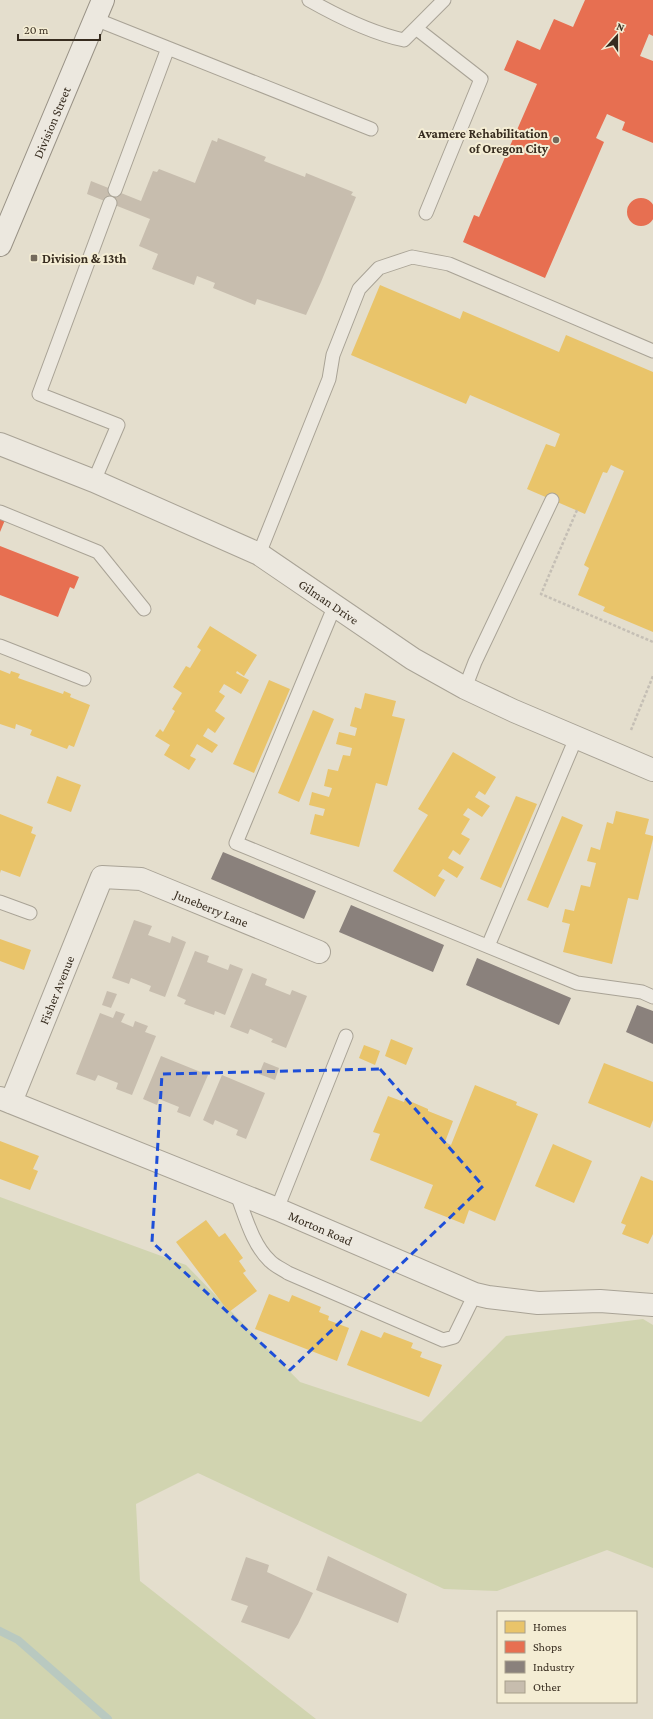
<svg xmlns="http://www.w3.org/2000/svg" width="653" height="1719" viewBox="0 0 653 1719" font-family="'Crimson Pro',serif">
<style>
.green{fill:#d1d4b0}
.homes{fill:#e9c46a}
.shops{fill:#e76f51}
.industry{fill:#8a817c}
.lines{fill:none;stroke-linecap:round;stroke-linejoin:round}
.stream{stroke:#b9c9c0;stroke-width:8}
.building{fill:#c7bdae}
.lane-casing{stroke:#a9a396;stroke-width:15}
.street-casing{stroke:#a9a396;stroke-width:24}
.secondary-casing{stroke:#999286;stroke-width:24}
.path{stroke:#c5bfb5;stroke-width:2.5;stroke-dasharray:3 2;stroke-linecap:butt}
.lane{stroke:#ece8df;stroke-width:13}
.street{stroke:#ece8df;stroke-width:22}
.secondary{stroke:#ece8df;stroke-width:22}
.marked{fill:none;stroke:#1d4ed8;stroke-width:3;stroke-dasharray:8 5;stroke-linejoin:round}
.poi-dot{fill:#746a5c;stroke:#f4edd4;stroke-width:1.5}
.labels{text-anchor:middle;dominant-baseline:central;stroke-width:4;stroke-linejoin:round;paint-order:stroke}
.street-label{font-size:13px;fill:#372c1f;stroke:#f4edd4}
.poi-label{font-size:13px;font-weight:bold;fill:#372c1f;stroke:#f4edd4;text-anchor:end}
</style>
<rect width="100%" height="100%" fill="#e4decd"/>
<!-- green -->
<path class="green" d="M0 1197 186 1265 300 1382 421 1422 506 1336 643 1319 653 1325V1568L607 1550 497 1591 444 1589 198 1473 136 1504 140 1581 316 1719H0Z"/>
<!-- homes -->
<path class="homes" d="M380 285 460 319 463 311 559 352 566 335 653 372V632L603 611 605 607 578 595 589 568 584 565 624 471 611 465 607 473 603 472 585 514 527 489 546 444 555 447 560 434 470 395 466 404 351 355Z
M210 626 257 655 244 676 237 671 236 673 249 680 241 694 224 684 219 692 225 696 215 711 225 718 215 733 208 728 203 736 218 745 212 753 197 744 190 756 196 759 189 770 164 755 170 745 155 736 160 729 163 732 175 711 172 709 182 693 173 687 186 666 190 668 201 650 197 647Z
M0 670 10 674 11 671 20 674 18 678 63 694 64 691 71 694 70 697 90 705 74 747 69 745 67 749 30 735 32 730 16 724 15 729 0 724Z
M269 680 290 689 254 773 233 764Z
M365 693 396 701 392 716 405 719 387 786 376 783 359 847 310 834 315 814 323 816 325 809 309 805 312 792 329 797 332 788 324 786 328 769 338 771 343 755 350 756 352 748 336 744 339 732 355 736 357 728 350 726 355 707 361 709Z
M313 710 334 719 299 802 278 793Z
M453 752 496 777 485 795 479 791 475 797 490 806 482 817 468 808 463 815 470 819 461 834 470 839 460 855 453 850 448 858 464 867 457 878 443 869 438 876 445 880 435 897 393 871 428 815 418 809Z
M57 776 81 785 71 812 47 803Z
M516 796 537 804 501 888 480 879Z
M616 811 649 819 645 834 653 836V839L638 900 628 898 612 964 563 952 570 924 562 922 565 909 574 911 581 885 590 887 596 863 587 861 591 847 600 850 607 822 613 824Z
M0 814 33 827 31 833 36 835 20 877 1 870 0 873Z
M562 816 583 825 548 908 527 900Z
M0 939 31 950 24 970 0 961Z
M391 1039 413 1048 406 1065 385 1056Z
M364 1045 380 1051 375 1065 359 1058Z
M604 1063 653 1082V1120L650 1128 588 1103Z
M475 1085 517 1102 516 1105 538 1114 495 1221 469 1210 464 1224 424 1208 433 1185 370 1160 380 1134 373 1132 388 1096 404 1102 405 1099 428 1109V1111L453 1121 445 1142 451 1145Z
M0 1141 39 1156 33 1169 38 1171 30 1190 0 1179Z
M553 1144 592 1161 574 1203 535 1186Z
M641 1176 653 1181V1234L648 1244 622 1234 626 1225 621 1223Z
M206 1220 219 1237 225 1233 243 1258 239 1261 246 1271 243 1273 257 1291 229 1312 176 1242Z
M269 1294 289 1302 292 1295 321 1307 319 1312 329 1316 328 1320 349 1328 337 1361 255 1329Z
M361 1330 381 1338 384 1332 413 1343 411 1348 422 1352 420 1357 442 1365 429 1397 347 1365Z"/>
<!-- shops -->
<path class="shops" d="M585 0H653V36L649 34 640 56 653 61V143L622 130 625 122 607 114 596 138 604 142 545 278 463 242 474 215 479 217 537 84 504 70 517 40 540 50 554 19 573 27Z
M627 212a14 14 0 1 1 28 0a14 14 0 1 1-28 0Z
M0 518 5 520 0 532Z
M0 546 79 577 74 589 70 587 58 617 0 595Z"/>
<!-- industry -->
<path class="industry" d="M223 852 316 891 304 919 211 879Z
M351 905 444 945 433 972 339 932Z
M477 958 571 998 559 1025 466 985Z
M637 1005 653 1011V1044L626 1032Z"/>
<g class="lines">
<!-- stream -->
<path class="stream" d="M0 1631 18 1640 108 1719"/>
</g>
<!-- building -->
<path class="building" d="M218 138 266 157 264 161 305 177 306 173 353 192 351 195 356 197 321 282 306 315 257 299 255 305 213 288 215 283 197 276 194 285 152 269 158 254 139 246 150 219 87 194 91 181 141 201 153 171 157 172 159 169 195 183 212 140 217 142Z
M134 920 152 926 148 935 170 943 172 936 186 942 165 997 149 991 151 986 131 978 129 984 112 978Z
M195 951 209 956 207 962 228 970 230 964 243 969 225 1015 215 1011 214 1015 184 1004 186 1000 177 996Z
M252 973 267 979 265 985 290 995 292 990 307 996 286 1048 271 1042 273 1039 250 1029 248 1034 230 1027Z
M107 991 117 994 111 1008 102 1005Z
M116 1011 125 1014 121 1022 133 1027 135 1021 148 1026 145 1032 156 1036 132 1095 116 1089 118 1083 98 1075 95 1081 76 1074 100 1013 113 1018Z
M161 1056 208 1075 190 1117 177 1112 179 1107 159 1099 157 1105 143 1099Z
M264 1062 279 1068 275 1080 259 1074Z
M222 1075 265 1093 246 1139 236 1135 238 1130 215 1120 213 1125 203 1120Z
M328 1556 407 1594 398 1623 316 1590Z
M246 1557 269 1565 267 1572 313 1593 298 1624 289 1639 241 1622 248 1606 231 1600Z"/>
<g class="lines">
<!-- lane casing -->
<g class="lane-casing">
<path id="lane" d="M309 0C339 17 371 33 404 40L444 0
M95 19 371 129
M417 29 481 79 426 213
M115 190 168 48
M94 481 118 425 39 394 110 203
M0 512 98 552 144 609
M259 554 329 379 333 355 359 289 379 268 412 257 449 264 653 351
M335 605 236 843 577 983 642 992 653 997
M0 646 84 679
M465 688 475 662 552 500
M0 902 30 913
M488 946 576 738
M236 1192C245 1215 252 1244 270 1261 275 1266 282 1269 288 1273L443 1340 454 1337 475 1294
M277 1209 346 1036"/>
</g>
<!-- street casing -->
<g class="street-casing">
<g id="street">
<path id="s1" d="M0 444 94 481 259 554 413 659 465 688 514 711 653 770"/>
<path id="s2" d="M0 1098 277 1209 475 1294 488 1297 538 1303 600 1301 653 1305"/>
<path id="s3" d="M11 1102 102 877 141 879 319 952"/>
</g>
</g>
<!-- secondary casing -->
<g class="secondary-casing">
<g id="secondary">
<path id="s4" d="M0 245 103 0"/>
</g>
</g>
<!-- path -->
<path class="path" d="M577 510 541 594 653 642
M631 730 653 676"/>
<!-- lane -->
<use href="#lane" class="lane"/>
<!-- street -->
<use href="#street" class="street"/>
<!-- secondary -->
<use href="#secondary" class="secondary"/>
</g>
<!-- marked area -->
<path class="marked" d="M380 1069 483 1186 290 1370 152 1242 162 1074Z"/>
<!-- markers -->
<g class="poi-dot">
<circle cx="556" cy="140" r="4"/>
<rect x="30" y="254" width="8" height="8" rx="2"/>
</g>
<g class="labels">
<!-- street labels -->
<g class="street-label">
<text stroke="none"><textPath href="#s4" startOffset="133">Division Street</textPath></text>
<text stroke="none"><textPath href="#s1" startOffset="366">Gilman Drive</textPath></text>
<text stroke="none"><textPath href="#s3" startOffset="358">Juneberry Lane</textPath></text>
<text stroke="none"><textPath href="#s3" startOffset="121">Fisher Avenue</textPath></text>
<text stroke="none"><textPath href="#s2" startOffset="346">Morton Road</textPath></text>
</g>
<!-- poi labels -->
<g class="poi-label">
<text x="548" y="133">Avamere Rehabilitation<tspan x="548" dy="15">of Oregon City</tspan></text>
<text x="42" y="258" text-anchor="start">Division &amp; 13th</text>
</g>
</g>
<!-- legend -->
<rect x="497" y="1611" width="140" height="92" fill="#f4edd4" stroke="#a8a08c"/>
<rect x="505" y="1621" width="20" height="12" fill="#e9c46a" stroke="#a8a08c"/>
<text x="533" y="1631" font-size="12" fill="#372c1f">Homes</text>
<rect x="505" y="1641" width="20" height="12" fill="#e76f51" stroke="#a8a08c"/>
<text x="533" y="1651" font-size="12" fill="#372c1f">Shops</text>
<rect x="505" y="1661" width="20" height="12" fill="#8a817c" stroke="#a8a08c"/>
<text x="533" y="1671" font-size="12" fill="#372c1f">Industry</text>
<rect x="505" y="1681" width="20" height="12" fill="#c7bdae" stroke="#a8a08c"/>
<text x="533" y="1691" font-size="12" fill="#372c1f">Other</text>
<!-- north arrow -->
<g transform="translate(617 36) rotate(21)" stroke="#f4edd4" stroke-width="3" paint-order="stroke">
<path d="M0-3L7 15L0 10L-7 15Z" fill="#372c1f"/>
<text y="-6" font-size="11" font-weight="bold" text-anchor="middle" fill="#372c1f">N</text>
</g>
<!-- scale -->
<path d="M18 34v6h82v-6" fill="none" stroke="#372c1f" stroke-width="2"/>
<text x="24" y="34" font-size="12" fill="#372c1f" stroke="#f4edd4" stroke-width="3" paint-order="stroke">20 m</text>
</svg>
